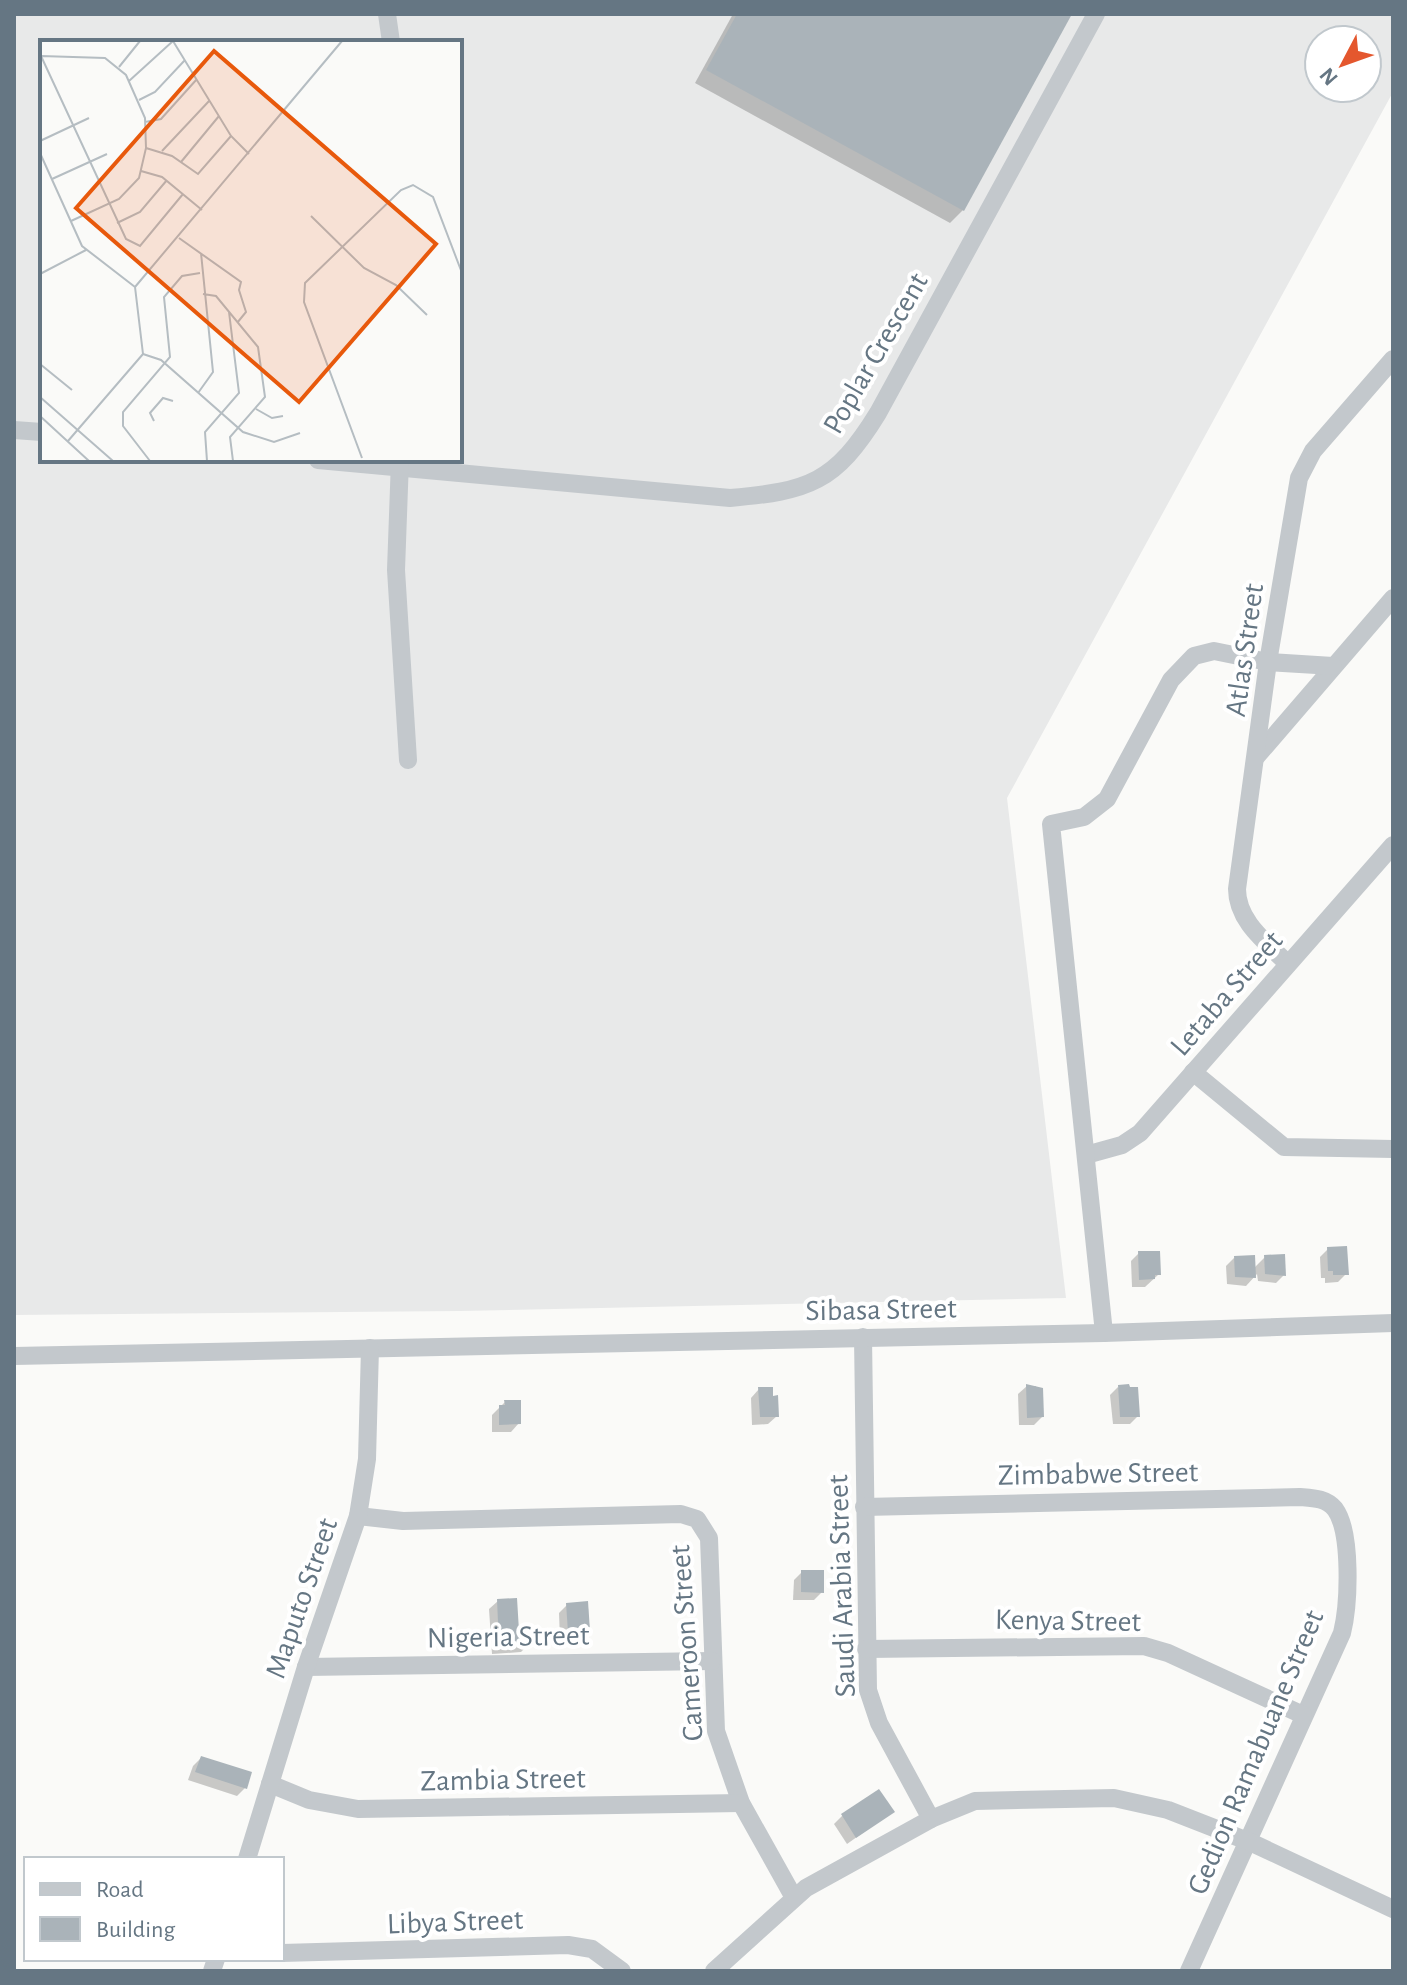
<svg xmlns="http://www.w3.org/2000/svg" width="1407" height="1985" viewBox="0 0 1407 1985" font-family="'Alegreya Sans',sans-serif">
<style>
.built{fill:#e8e9e9;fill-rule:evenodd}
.shadow{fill:#0003}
.building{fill:#aab3b9}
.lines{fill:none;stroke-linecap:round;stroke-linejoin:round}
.street{stroke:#c3c8cc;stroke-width:18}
.labels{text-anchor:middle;stroke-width:8;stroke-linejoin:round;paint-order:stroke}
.street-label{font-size:30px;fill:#657683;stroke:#fff}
.inset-road{fill:none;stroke:#b5bdc2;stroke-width:2}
.view{fill:#e8590c;fill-opacity:0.15;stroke:#e8590c;stroke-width:4}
.inset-edge{fill:none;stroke:#657683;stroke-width:4}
</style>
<rect width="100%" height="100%" fill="#fafaf8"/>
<path class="built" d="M14,14h1379v78l-386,706 59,500 -606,13 -446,4zM1319,40h48v48h-48zM42,42h418v418h-418z"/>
<g class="shadow">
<polygon points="733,14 1069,14 963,210 950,223 695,83"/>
<polygon points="1328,1249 1346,1274 1338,1282 1325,1283 1325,1278 1321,1278 1320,1257"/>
<polygon points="1139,1253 1159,1274 1145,1287 1132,1287 1131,1261"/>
<polygon points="1265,1257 1284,1275 1276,1283 1258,1281 1257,1274 1246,1286 1227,1284 1226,1266 1234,1258 1254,1268"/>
<polygon points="1027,1386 1036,1386 1042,1417 1034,1425 1019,1425 1018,1394"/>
<polygon points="1118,1387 1138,1416 1130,1424 1113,1424 1110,1395"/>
<polygon points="759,1389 777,1416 768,1424 752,1425 751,1398"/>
<polygon points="505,1402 519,1423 511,1432 492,1432 492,1415"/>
<polygon points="802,1572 822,1592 814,1600 793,1600 794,1580"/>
<polygon points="498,1601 517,1633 529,1644 521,1652 492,1654 489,1609"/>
<polygon points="567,1605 588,1630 579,1638 560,1639 559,1613"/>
<polygon points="201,1758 245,1788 237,1796 188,1780 193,1766"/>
<polygon points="892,1812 847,1844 834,1824 842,1816"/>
</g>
<g class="building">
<polygon points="737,14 1072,14 964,211 706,70"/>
<polygon points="1347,1246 1349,1275 1333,1275 1333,1271 1328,1271 1327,1247"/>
<polygon points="1138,1251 1160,1251 1161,1275 1155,1275 1155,1279 1139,1280"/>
<polygon points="1285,1254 1286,1276 1265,1274 1264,1255"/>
<polygon points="1255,1255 1256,1278 1235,1277 1234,1256"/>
<polygon points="1026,1384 1043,1388 1044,1417 1027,1418"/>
<polygon points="1129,1384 1130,1387 1138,1387 1140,1417 1120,1417 1118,1385"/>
<polygon points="758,1387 773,1387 773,1396 778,1395 779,1417 760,1417"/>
<polygon points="504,1400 521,1400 521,1424 499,1425 499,1405 505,1405"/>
<polygon points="801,1570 824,1570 824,1593 801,1592"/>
<polygon points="517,1598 519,1631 530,1630 531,1645 499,1646 497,1599"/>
<polygon points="588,1601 590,1631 568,1632 566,1603"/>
<polygon points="201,1756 252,1772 247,1789 195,1772"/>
<polygon points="879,1789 895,1812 856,1838 841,1814"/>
</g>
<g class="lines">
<g class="street">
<polyline points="387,14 391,42"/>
<polyline points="14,430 42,432"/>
<path d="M318,460l412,38c79,-7 105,-15 148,-85l218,-399"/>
<polyline points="400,460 396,570 408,760"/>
<polyline points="1257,756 1393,598"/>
<path d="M1288,964c-22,-22 -51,-43 -51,-75l31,-227 31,-184 14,-27 80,-92"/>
<polyline points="1193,1072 1284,1147 1393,1149"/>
<polyline points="1086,1155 1122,1145 1140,1133 1393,845"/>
<polyline points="1104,1333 1051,824 1084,817 1107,799 1171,680 1194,656 1214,651 1268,662 1333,666"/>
<polyline points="863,1337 868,1690 879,1723 931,1819"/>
<polyline points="14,1356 1104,1333 1393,1323"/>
<path d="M864,1507l436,-10c13,1 26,1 35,12 17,23 14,96 7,124l-153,338"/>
<polyline points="358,1516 403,1521 681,1514 697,1519 709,1538 716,1731 741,1803 793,1896"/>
<polyline points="866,1649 1144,1646 1168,1653 1303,1715"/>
<polyline points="306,1667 712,1661"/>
<polyline points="270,1784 309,1800 358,1809 741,1803"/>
<polyline points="247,1859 306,1667 358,1516 367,1459 370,1348"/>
<polyline points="282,1953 568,1945 592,1949 622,1971"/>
<polyline points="212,1971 216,1959"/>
<polyline points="714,1971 806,1888 931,1819 975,1801 1114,1798 1168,1810 1250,1842 1393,1909"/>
</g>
</g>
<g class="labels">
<g class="street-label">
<text transform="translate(875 353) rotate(-60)" y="10">Poplar Crescent</text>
<text transform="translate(1244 650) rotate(-82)" y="10">Atlas Street</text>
<text transform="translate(1226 993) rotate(-49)" y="10">Letaba Street</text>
<text transform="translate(881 1309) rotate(-1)" y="10">Sibasa Street</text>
<text transform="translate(1098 1473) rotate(-1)" y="10">Zimbabwe Street</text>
<text transform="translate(841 1586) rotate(-92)" y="10">Saudi Arabia Street</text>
<text transform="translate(301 1598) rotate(-71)" y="10">Maputo Street</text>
<text transform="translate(1068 1620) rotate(1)" y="10">Kenya Street</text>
<text transform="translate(508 1636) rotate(-1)" y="10">Nigeria Street</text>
<text transform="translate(686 1643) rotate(-94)" y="10">Cameroon Street</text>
<text transform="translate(1255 1752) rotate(-67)" y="10">Gedion Ramabuane Street</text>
<text transform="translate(503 1779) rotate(-1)" y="10">Zambia Street</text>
<text transform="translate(455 1921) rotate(-2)" y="10">Libya Street</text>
</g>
</g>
<g transform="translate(40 40)">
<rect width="422" height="422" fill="#fafaf8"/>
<path class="inset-road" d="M133,1l58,95 18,18M1,16l85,183 14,7 43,-52M1,16l64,2 21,17 19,43 1,30 -7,30 -20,21 -48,22M79,27l21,-26M89,41l44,-40M99,60l16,-8 30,-32M105,82l16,-3 36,-40M0,101l49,-23M106,108l26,8 26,18 33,-38M122,111l48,-51M0,113l42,93 53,41 8,67M141,122l38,-46M101,131l21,6 40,33M12,139l55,-25M271,176l53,52 32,17 31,30M77,183l23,-11 27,-32M139,198l62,44 -2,8 7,22 -9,11M0,234l46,-24M95,247l207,-246M163,254l13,2 42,51 7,50 -35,40 3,24M103,314l18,6 82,72 31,10 26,-9M0,324l32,26M158,353l15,-21 -12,-119M0,357l73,64M216,369l16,9 11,-2M0,376l49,45M114,381l-4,-8 13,-15 10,3M28,401l75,-87M322,418l-58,-156 1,-19 96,-93 12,-5 20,12 29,76M110,421l-27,-35v-14l47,-55 -6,-60 18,-21 18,-3M167,421l-2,-29 34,-39 -10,-81"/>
<path class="view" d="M174,11l222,193 -137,158 -223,-194z"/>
<rect width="422" height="422" class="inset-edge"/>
</g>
<rect width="1407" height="1985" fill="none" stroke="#657683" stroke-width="32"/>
<rect x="24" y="1857" width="260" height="104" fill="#ffffff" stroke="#c1c8cd" stroke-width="2"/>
<rect x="40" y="1883" width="40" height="12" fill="#c3c8cc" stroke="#c1c8cd" stroke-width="2"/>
<text x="96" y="1897" font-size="24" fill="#657683">Road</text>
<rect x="40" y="1917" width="40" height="24" fill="#aab3b9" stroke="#c1c8cd" stroke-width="2"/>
<text x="96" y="1937" font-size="24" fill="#657683">Building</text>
<g transform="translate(1343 64) rotate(229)"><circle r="38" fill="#ffffff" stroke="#c1c8cd" stroke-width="2"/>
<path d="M0-6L14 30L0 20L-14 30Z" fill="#e4572e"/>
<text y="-12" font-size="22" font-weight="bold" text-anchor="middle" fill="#657683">N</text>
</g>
</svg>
